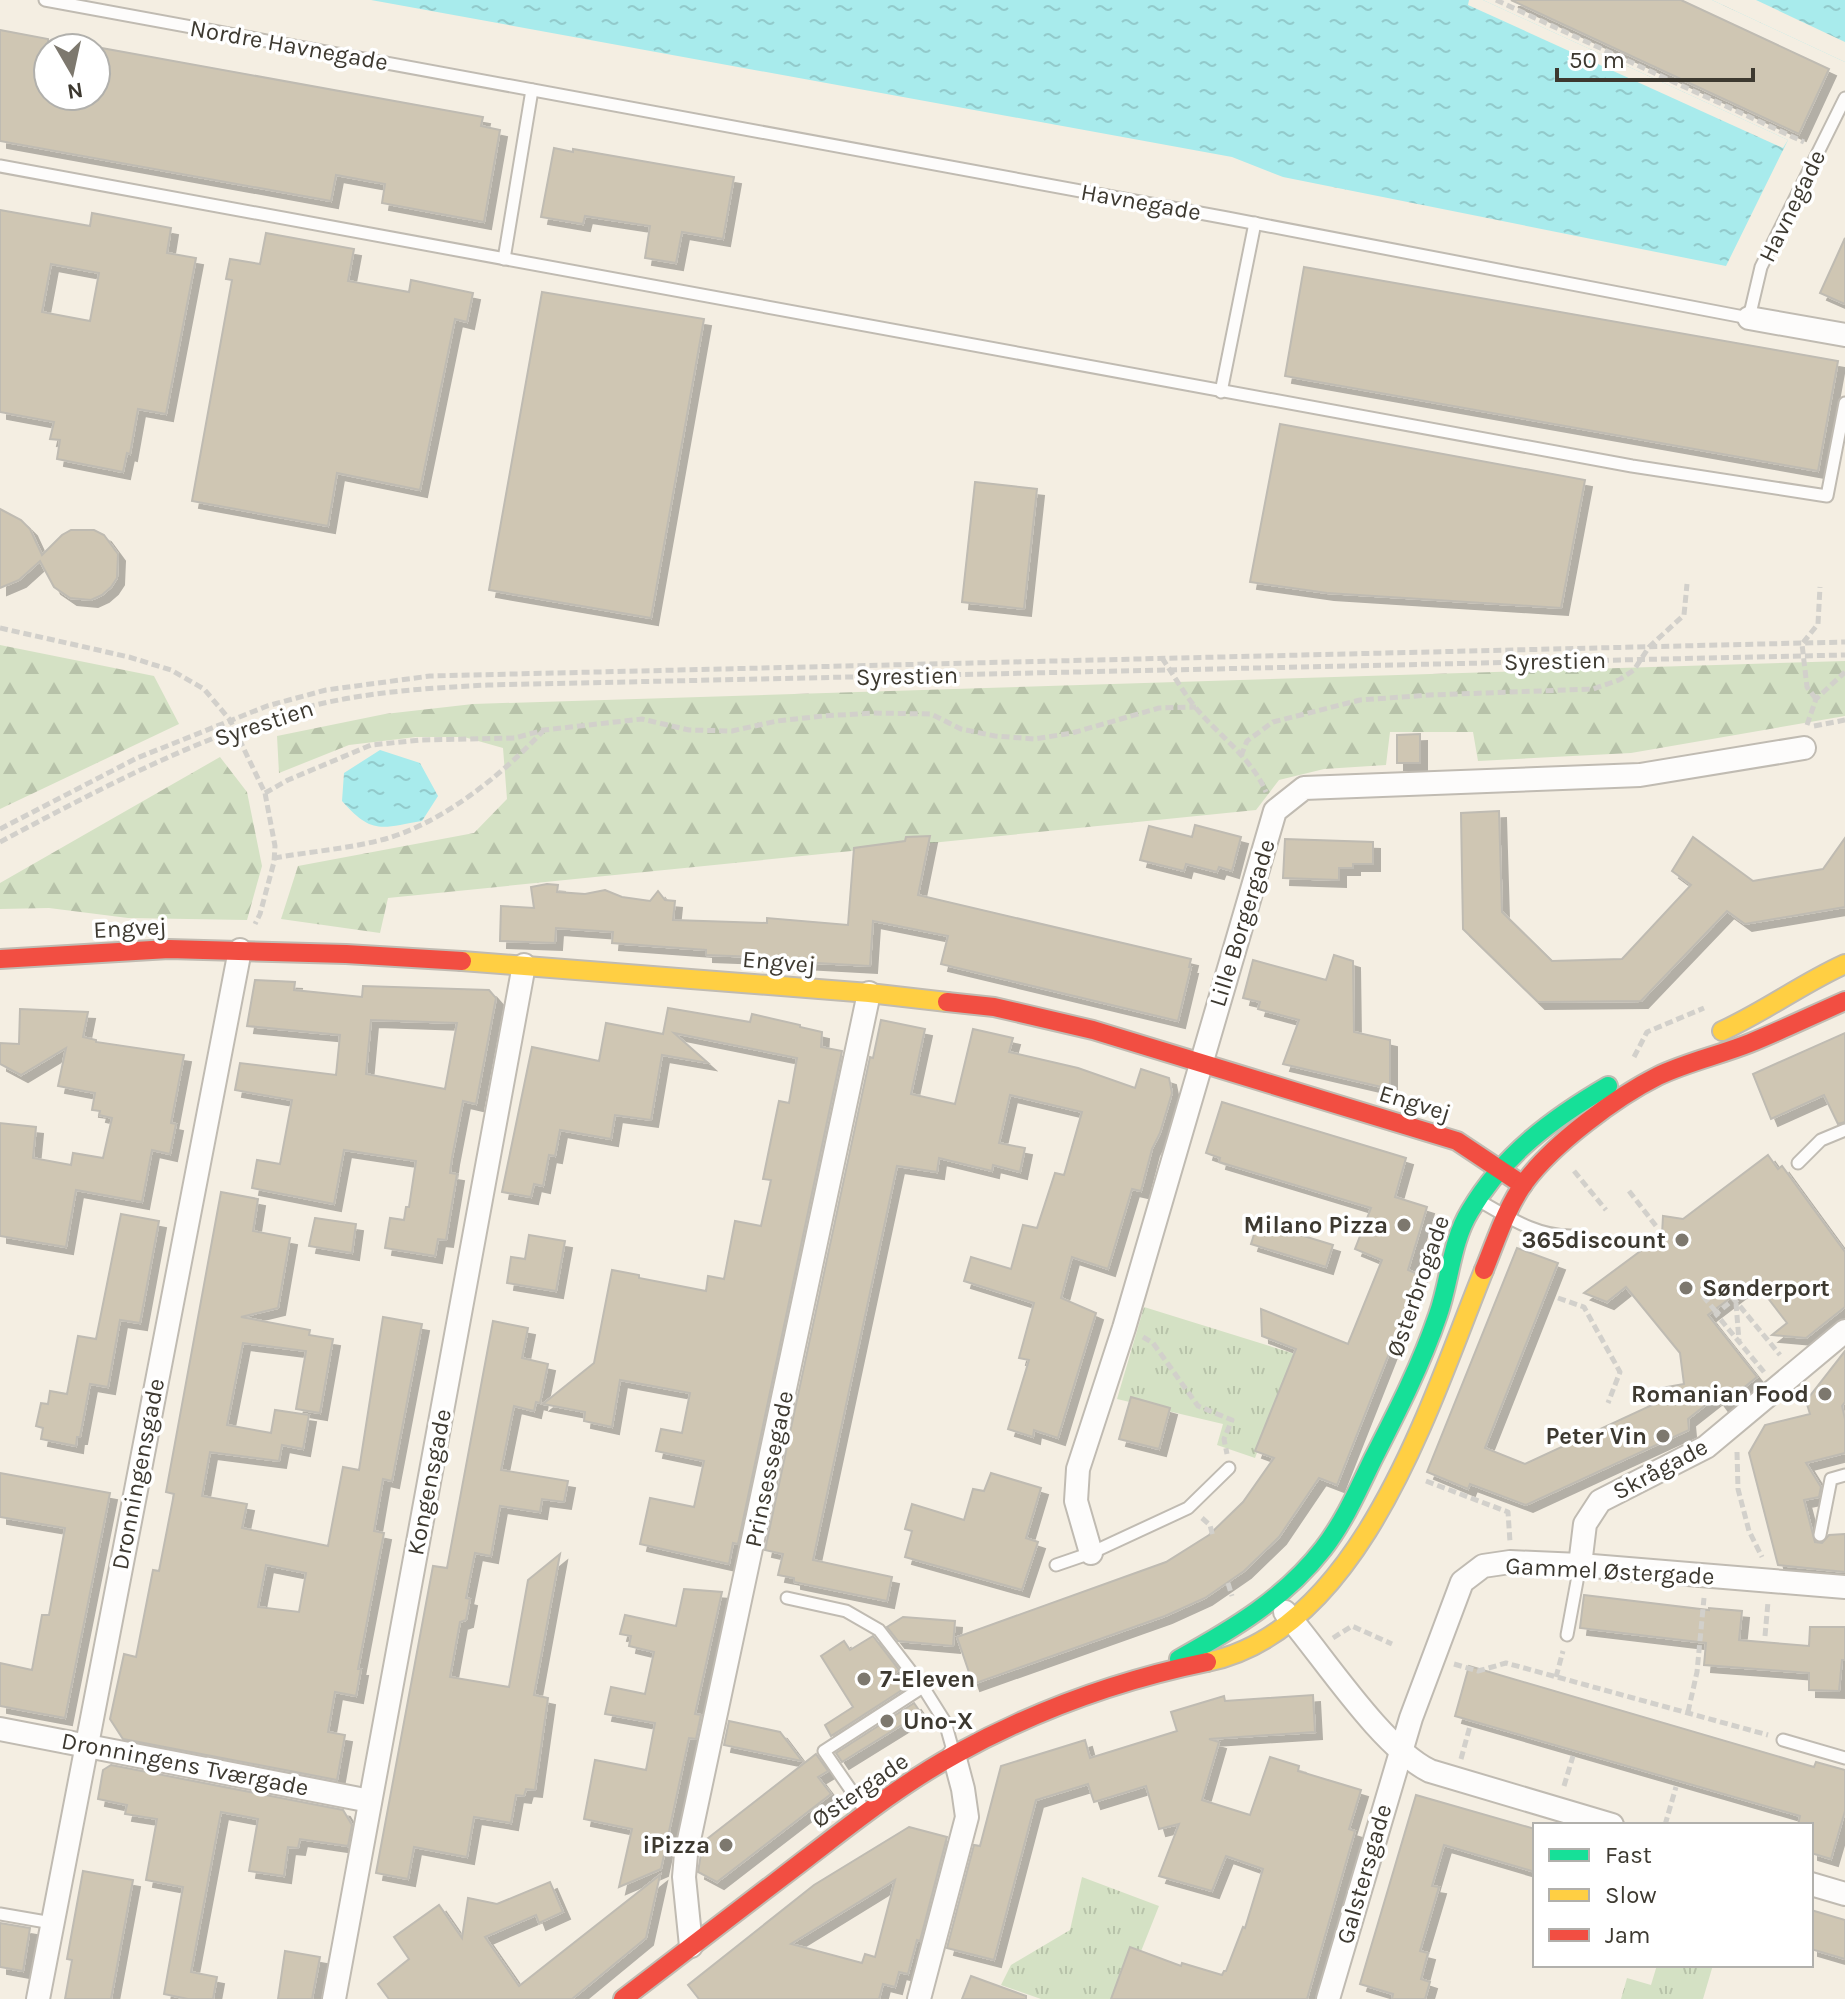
<svg xmlns="http://www.w3.org/2000/svg" width="1845" height="1999" viewBox="0 0 1845 1999" font-family="Karla,sans-serif">
<style>
.forest{fill:url(#forest-firs)}
.park{fill:url(#park-tufts)}
.water{fill:url(#water-ripples)}
.pier{fill:#f4eee2}
.building{fill:#cfc6b3;stroke:#bfbbb2;stroke-width:2;fill-rule:evenodd;filter:url(#shadow)}
.lines{fill:none;stroke-linecap:round;stroke-linejoin:round}
.lane-casing{stroke:#c0bbb2;stroke-width:15}
.street-casing{stroke:#c0bbb2;stroke-width:26}
.fast-casing{stroke:#c0bbb2;stroke-width:22}
.slow-casing{stroke:#c0bbb2;stroke-width:22}
.jam-casing{stroke:#c0bbb2;stroke-width:22}
.path{stroke:#d2d0cb;stroke-width:5;stroke-dasharray:8 4;stroke-linecap:butt}
.lane{stroke:#fdfcfb;stroke-width:11}
.street{stroke:#fdfcfb;stroke-width:22}
.fast{stroke:#16e098;stroke-width:18}
.slow{stroke:#ffcf43;stroke-width:18}
.jam{stroke:#f24e42;stroke-width:18}
.poi-dot{fill:#7d786e;stroke:#fff;stroke-width:3}
.labels{text-anchor:middle;stroke-width:7;stroke-linejoin:round;paint-order:stroke}
.street-label{font-size:24px;fill:#3d3930;stroke:#fff}
.poi-label{font-size:24px;font-weight:bold;fill:#3d3930;stroke:#fff;text-anchor:end}
</style>
<defs>
<pattern id="forest-firs" width="22" height="20" patternUnits="userSpaceOnUse" patternTransform="scale(2)"><rect width="22" height="20" fill="#d4e1c4"/><path d="M5 1l3.5 6h-7zM16 11l3.5 6h-7z" fill="#b7c2a9"/></pattern>
<pattern id="park-tufts" width="24" height="20" patternUnits="userSpaceOnUse" patternTransform="scale(2)"><rect width="24" height="20" fill="#d4e1c4"/><path d="M3 7l-1-3M5 7V3M7 7l1-3M15 17l-1-3M17 17v-4M19 17l1-3" fill="none" stroke="#b7c2a9"/></pattern>
<pattern id="water-ripples" width="26" height="14" patternUnits="userSpaceOnUse" patternTransform="scale(2)"><rect width="26" height="14" fill="#a8ebec"/><path d="M2 4q2-2 4 0t4 0M15 11q2-2 4 0t4 0" fill="none" stroke="#92cacb"/></pattern>
<filter id="shadow"><feDropShadow dx="7" dy="7" stdDeviation="0" flood-color="#0004"/></filter>
</defs>
<rect width="100%" height="100%" fill="#f4eee2"/>
<g class="forest">
<polygon points="0,645 154,676 179,724 0,809"/>
<polygon points="1845,661 1845,716 1631,753 1478,761 1473,732 1390,732 1386,765 1324,769 1279,780 1256,810 388,898 380,933 281,919 298,866 474,833 507,799 503,748 464,737 416,737 349,745 279,773 277,736 385,714 473,704"/>
<polygon points="220,757 247,792 262,866 247,920 128,918 49,908 0,909 0,883"/>
</g>
<g class="park">
<polygon points="1144,1307 1295,1354 1255,1458 1217,1445 1223,1424 1117,1399"/>
<polygon points="1082,1877 1159,1906 1122,1999 1041,1999 1001,1985 1011,1965 1070,1930"/>
<polygon points="1657,1965 1713,1965 1703,1999 1621,1999 1627,1978 1651,1985"/>
</g>
<g class="water">
<polygon points="371,0 1483,0 1788,140 1726,266 1283,177 1232,157"/>
<polygon points="1712,0 1845,0 1845,62"/>
<path d="M380,750l40,13 18,33 -16,25c-41,7 -50,14 -80,-20l2,-28z"/>
</g>
<g class="pier">
<polygon points="1469,0 1483,0 1788,140 1783,148 1468,5"/>
<polygon points="1712,0 1756,0 1845,42 1845,62"/>
</g>
<g class="building">
<polygon points="1511,0 1681,0 1829,69 1799,134"/>
<polygon points="0,30 48,39 48,96 96,96 96,47 483,117 481,126 500,130 484,222 382,203 385,184 336,175 331,201 0,141"/>
<polygon points="554,148 573,152 573,149 734,177 723,239 682,232 676,263 645,258 650,226 585,216 583,224 541,217"/>
<path d="M0,210l90,16 2,-13 79,15 -4,25 29,5 -30,156 -28,-5 -8,45 -3,-1 -4,19 -66,-13 3,-19 -10,-1 4,-17 -54,-10zM51,264l48,9 -9,48 -48,-9z"/>
<polygon points="266,233 354,249 348,281 409,292 411,280 473,293 467,322 455,319 420,490 337,473 328,526 192,501 232,280 226,279 230,259 260,264"/>
<polygon points="1845,238 1845,304 1820,293"/>
<polygon points="1304,267 1838,361 1818,471 1285,376"/>
<polygon points="542,292 704,319 651,618 489,590"/>
<polygon points="1280,424 1585,480 1561,608 1327,593 1250,582"/>
<polygon points="975,482 1037,489 1024,609 962,602"/>
<polygon points="0,509 21,520 30,529 42,555 62,535 71,530 94,530 104,535 118,554 117,578 111,587 102,595 91,600 70,598 54,587 40,561 19,580 0,588"/>
<polygon points="1420,734 1420,763 1397,763 1397,735"/>
<polygon points="1499,811 1502,912 1552,961 1622,959 1691,885 1672,871 1693,837 1753,881 1823,869 1845,838 1845,907 1745,924 1727,911 1641,1001 1538,1002 1463,929 1461,813"/>
<polygon points="1195,825 1241,837 1232,871 1219,867 1217,872 1186,864 1184,871 1140,860 1149,826 1192,837"/>
<polygon points="930,836 918,895 1191,959 1189,967 1191,967 1178,1021 941,964 948,936 873,921 870,966 781,961 781,958 706,955 706,950 612,943 613,932 556,928 555,943 500,941 501,906 534,908 531,887 547,884 558,885 557,892 585,894 605,890 622,897 650,901 658,891 665,900 675,901 673,920 767,923 767,918 848,925 854,848 905,841 906,837"/>
<polygon points="1285,839 1373,842 1373,864 1353,864 1353,868 1339,868 1339,880 1283,878"/>
<polygon points="1334,955 1353,961 1354,1032 1390,1040 1390,1089 1283,1064 1299,1020 1258,1009 1260,1002 1243,998 1253,960 1326,980"/>
<path d="M255,980l40,2 -1,8 68,7 1,-11 126,4 7,8 -20,106 -13,-3 -11,57 -2,15 7,1 -11,66 -8,-1 -3,17 -50,-8 5,-30 14,2 2,-13h3l7,-46 -72,-11 -10,54 -82,-16 5,-28 23,4 12,-64 -57,-10 5,-27 96,12 4,-40 -93,-9zM371,1020l86,3 -12,66 -79,-15z"/>
<polygon points="668,1008 750,1022 752,1014 800,1025 800,1027 822,1032 821,1047 842,1051 738,1544 733,1543 729,1564 640,1544 650,1498 694,1507 704,1461 656,1451 661,1429 682,1433 690,1393 620,1380 612,1427 584,1421 585,1412 543,1404 594,1363 612,1270 639,1275 639,1278 706,1291 708,1276 724,1279 735,1221 761,1226 771,1180 763,1179 779,1101 789,1103 797,1058 674,1033 708,1063 662,1055 651,1120 615,1115 611,1139 560,1130 555,1156 549,1155 543,1186 534,1184 531,1197 502,1192 532,1047 599,1061 606,1023 663,1034"/>
<polygon points="20,1009 88,1012 83,1037 96,1040 96,1042 184,1055 171,1123 176,1124 170,1154 152,1150 142,1202 76,1190 66,1247 0,1236 0,1123 36,1127 33,1158 71,1165 73,1153 103,1158 112,1118 99,1115 100,1111 92,1110 95,1093 58,1086 66,1048 21,1075 0,1064 0,1043 19,1044"/>
<polygon points="881,1020 925,1029 911,1094 955,1104 973,1029 1013,1038 1009,1052 1078,1068 1135,1088 1141,1069 1169,1078 1172,1093 1160,1133 1152,1149 1141,1191 1132,1189 1108,1269 1072,1257 1061,1298 1096,1313 1058,1438 1034,1430 1033,1437 1008,1429 1029,1360 1019,1358 1034,1303 964,1281 971,1257 1011,1269 1023,1225 1037,1228 1055,1173 1064,1175 1082,1112 1010,1095 999,1143 1025,1148 1020,1172 993,1165 992,1171 939,1158 937,1172 897,1166 813,1560 892,1577 887,1601 794,1582 794,1578 778,1575 783,1554 765,1550 870,1057 873,1058"/>
<polygon points="1845,1033 1845,1122 1838,1124 1824,1095 1771,1119 1753,1074"/>
<polygon points="1222,1102 1406,1158 1395,1197 1427,1207 1408,1270 1420,1275 1337,1485 1319,1478 1279,1537 1244,1571 1205,1598 1165,1616 973,1684 957,1637 1166,1562 1209,1535 1243,1502 1274,1458 1255,1451 1296,1349 1262,1336 1261,1309 1348,1344 1382,1260 1355,1249 1371,1208 1219,1162 1220,1158 1206,1153"/>
<polygon points="1768,1155 1778,1169 1782,1166 1845,1252 1845,1307 1806,1338 1772,1335 1787,1323 1754,1280 1708,1315 1757,1377 1722,1405 1716,1397 1688,1419 1689,1430 1526,1505 1470,1484 1468,1489 1427,1472 1517,1248 1558,1263 1485,1448 1525,1464 1663,1400 1661,1388 1684,1384 1680,1353 1626,1287 1607,1302 1584,1293 1662,1235 1663,1216 1683,1219"/>
<path d="M221,1192l37,7 -5,32 37,7 -12,70 -37,9 69,13 -1,5 24,4 -13,74 -24,-4 10,-58 -63,-8 -16,82 44,8 4,-23 34,5 -6,34 -21,-4 -3,16 -69,-9 -8,44 45,8 -5,24 86,18 15,-79 16,3 24,-153 39,7 -30,157 -9,-2 -9,52 10,2 -26,136h3l-5,27 -21,-4 -7,40 17,3 -8,45 -214,-41 -13,-20 14,-65 12,3 17,-87 6,1 15,-77 -8,-2zM266,1565l40,8 -7,39 -41,-5z"/>
<polygon points="121,1214 159,1221 140,1323 120,1320 108,1387 90,1384 80,1437 77,1437 76,1446 41,1439 43,1428 36,1426 41,1403 48,1404 50,1391 67,1394 78,1336 96,1339"/>
<polygon points="315,1218 356,1224 352,1253 309,1246"/>
<polygon points="1258,1222 1333,1245 1326,1267 1251,1244"/>
<polygon points="529,1235 565,1241 556,1291 507,1283 511,1257 525,1259"/>
<polygon points="493,1321 528,1328 522,1358 548,1364 540,1403 536,1402 534,1411 514,1406 501,1470 568,1481 564,1502 542,1499 540,1512 500,1506 491,1556 475,1553 466,1598 470,1599 466,1620 460,1622 450,1677 509,1687 528,1580 560,1554 534,1695 548,1698 535,1790 526,1789 524,1796 516,1795 511,1823 474,1817 467,1857 414,1847 408,1879 376,1873 433,1566 447,1568"/>
<polygon points="1845,1351 1845,1402 1842,1406 1845,1419 1845,1453 1806,1463 1821,1487 1819,1497 1804,1500 1815,1542 1822,1543 1829,1535 1845,1534 1845,1572 1778,1565 1749,1453 1765,1425 1810,1414 1806,1401"/>
<polygon points="1131,1397 1170,1408 1159,1449 1119,1439"/>
<polygon points="0,1473 110,1493 65,1718 0,1706 0,1663 32,1670 42,1615 49,1615 65,1528 0,1517"/>
<polygon points="991,1473 1041,1488 1026,1538 1038,1542 1022,1590 905,1557 912,1531 905,1529 912,1504 964,1520 973,1489 984,1491"/>
<polygon points="684,1589 722,1592 695,1714 701,1715 696,1739 689,1738 661,1869 619,1887 632,1829 584,1819 595,1760 646,1770 655,1723 605,1714 611,1687 645,1694 654,1652 629,1646 631,1636 620,1634 625,1615 676,1626"/>
<polygon points="1584,1595 1709,1610 1709,1608 1742,1611 1739,1640 1809,1646 1810,1627 1845,1627 1845,1660 1842,1660 1839,1691 1809,1690 1809,1673 1704,1665 1706,1643 1580,1628"/>
<polygon points="903,1617 955,1621 953,1646 898,1641 887,1627"/>
<polygon points="873,1636 899,1670 895,1673 905,1688 831,1736 825,1725 853,1707 821,1656 844,1641 850,1650"/>
<polygon points="1469,1666 1814,1767 1816,1762 1845,1770 1845,1811 1831,1859 1811,1853 1811,1825 1798,1825 1800,1816 1455,1716"/>
<polygon points="1313,1695 1315,1732 1209,1739 1219,1742 1202,1800 1250,1815 1270,1757 1299,1766 1298,1771 1361,1790 1349,1829 1355,1831 1307,1999 1111,1999 1130,1947 1181,1966 1182,1963 1222,1975 1224,1971 1226,1971 1243,1927 1245,1928 1263,1869 1226,1856 1212,1891 1159,1876 1179,1824 1159,1829 1146,1786 1094,1802 1088,1784 1036,1800 994,1960 947,1948 974,1845 980,1846 1001,1766 1085,1740 1090,1758 1177,1731 1171,1712 1224,1696 1225,1701"/>
<polygon points="914,1703 921,1713 842,1762 836,1753"/>
<polygon points="729,1721 780,1732 802,1761 724,1745"/>
<polygon points="816,1754 828,1771 818,1777 831,1794 717,1882 698,1872 703,1842"/>
<polygon points="111,1765 343,1810 352,1825 348,1846 300,1839 298,1848 288,1847 284,1876 249,1871 258,1819 221,1812 191,1972 217,1977 213,1999 188,1999 164,1994 183,1887 146,1880 157,1819 125,1814 127,1805 98,1799 103,1770"/>
<polygon points="1416,1795 1535,1829 1535,1872 1444,1845 1432,1886 1439,1887 1420,1951 1428,1953 1421,1979 1430,1982 1425,1999 1392,1999 1393,1994 1360,1984"/>
<path d="M909,1827l38,10 -27,104 -3,-1 -9,34 -9,-2 -4,15 -12,-3 -4,15h-180l-11,-14 126,-100zM895,1880l-20,77 -10,-3 -3,9 -71,-19z"/>
<polygon points="83,1871 133,1880 111,1999 65,1999 72,1960 67,1959"/>
<polygon points="660,1875 646,1938 572,1999 389,1999 378,1984 409,1959 394,1937 439,1905 462,1938 468,1898 497,1904 550,1882 563,1912 539,1923 536,1915 485,1937 519,1986"/>
<polygon points="1811,1910 1845,1920 1845,1959 1811,1949"/>
<polygon points="0,1923 30,1928 23,1971 0,1967"/>
<polygon points="285,1951 320,1957 312,1999 278,1999"/>
<polygon points="971,1976 1026,1996 1026,1999 962,1999"/>
</g>
<g class="lines">
<g class="lane-casing">
<g id="lane">
<polyline points="45,0 1227,218 1749,318 1761,267 1845,98"/>
<polyline points="0,166 1632,466 1827,496 1845,403"/>
<polyline points="504,259 532,90"/>
<polyline points="1221,392 1255,223"/>
<polyline points="1798,1163 1821,1140 1845,1130"/>
<path d="M1478,1200c30,17 59,37 95,36"/>
<polyline points="1820,1535 1831,1479 1845,1475"/>
<polyline points="1056,1565 1091,1553 1188,1508 1229,1468"/>
<polyline points="787,1598 846,1611 879,1630 923,1687"/>
<polyline points="1567,1635 1580,1565"/>
<polyline points="1783,1740 1845,1758"/>
<polyline points="866,1812 824,1751 923,1687 945,1722 954,1754"/>
<polyline points="0,1914 52,1923"/>
</g>
</g>
<g class="street-casing">
<g id="street">
<polyline points="1749,318 1845,335"/>
<polyline points="1091,1553 1076,1501 1078,1469 1124,1328 1275,811 1304,788 1640,775 1804,748"/>
<polyline points="1580,1565 1585,1524 1600,1501 1706,1447 1845,1331"/>
<path d="M1285,1612c38,44 96,135 145,159l182,54"/>
<polyline points="0,1729 370,1801"/>
<polyline points="1811,1884 1845,1894"/>
<polyline points="691,1946 684,1877 686,1854 869,993"/>
<polyline points="38,1999 240,950"/>
<polyline points="334,1999 524,965"/>
<polyline points="919,1999 967,1817 963,1789 954,1755"/>
<polyline points="1328,1999 1411,1718 1462,1582 1483,1566 1510,1562 1580,1565 1845,1587"/>
</g>
</g>
<g class="fast-casing">
<path id="fast" d="M1179,1659c54,-30 105,-60 144,-110 21,-27 35,-59 50,-90 24,-47 48,-94 65,-144 12,-34 13,-73 32,-104 33,-56 83,-93 138,-125"/>
</g>
<g class="slow-casing">
<g id="slow">
<polyline points="462,961 869,993 947,1002"/>
<path d="M1722,1031c44,-20 79,-47 123,-67"/>
<path d="M1207,1662c155,-31 224,-262 277,-392"/>
</g>
</g>
<g class="jam-casing">
<g id="jam">
<polyline points="0,959 169,949 346,954 462,961"/>
<polyline points="947,1002 994,1007 1093,1030 1457,1141 1523,1185"/>
<path d="M1484,1270c12,-29 22,-62 41,-88 28,-38 91,-85 133,-106 29,-14 62,-21 92,-33 32,-13 63,-28 95,-42"/>
<path d="M623,1999c61,-47 122,-94 184,-141 47,-36 96,-75 149,-104 78,-43 163,-74 251,-92"/>
</g>
</g>
<g class="path">
<polyline points="1496,0 1804,142"/>
<polyline points="0,628 129,657 171,670 204,689 230,720 265,793 275,846 274,862 260,914 255,924"/>
<path d="M1162,658c13,19 25,41 40,57 22,24 51,46 64,77"/>
<polyline points="1816,699 1807,687 1802,644 1818,624 1820,587"/>
<polyline points="1807,725 1816,699 1845,672"/>
<polyline points="1814,726 1845,720"/>
<polyline points="1241,756 1247,741 1273,722 1360,700 1430,695 1593,689 1619,680 1634,670 1649,647 1684,615 1687,584"/>
<polyline points="265,793 288,780 371,745 420,740 515,738 544,730 642,719 689,730 732,731 777,721 823,716 873,713 931,714 961,729 995,736 1034,739 1072,733 1159,708 1196,707"/>
<polyline points="0,829 137,758 267,706 326,690 430,676 1845,642"/>
<path d="M0,842c98,-52 198,-106 307,-135 59,-15 120,-19 181,-22l1357,-30"/>
<path d="M274,858c34,-6 70,-9 103,-17 61,-14 124,-65 166,-110"/>
<polyline points="1634,1057 1647,1032 1704,1008"/>
<polyline points="1574,1171 1606,1210"/>
<polyline points="1629,1191 1656,1226"/>
<polyline points="1703,1296 1717,1313"/>
<polyline points="1558,1298 1584,1307 1620,1372 1608,1403"/>
<polyline points="1736,1303 1739,1341"/>
<polyline points="1143,1337 1153,1343 1198,1406 1232,1420 1224,1439 1227,1454"/>
<polyline points="1764,1372 1716,1314 1734,1299 1780,1355"/>
<polyline points="1737,1452 1738,1489 1749,1531 1762,1557"/>
<polyline points="1426,1481 1508,1512 1510,1542"/>
<polyline points="1202,1518 1210,1525 1213,1537"/>
<polyline points="1228,1583 1232,1596"/>
<polyline points="1765,1636 1768,1602"/>
<polyline points="1333,1638 1352,1626 1392,1644"/>
<polyline points="1454,1664 1478,1671 1506,1663 1768,1735"/>
<polyline points="1556,1677 1563,1651"/>
<polyline points="1688,1712 1697,1672 1704,1598"/>
<polyline points="1461,1759 1470,1726"/>
<polyline points="1564,1786 1573,1756"/>
<polyline points="1665,1825 1676,1787"/>
</g>
<use href="#lane" class="lane"/>
<use href="#street" class="street"/>
<use href="#fast" class="fast"/>
<use href="#slow" class="slow"/>
<use href="#jam" class="jam"/>
</g>
<g class="poi-dot">
<circle cx="1404" cy="1225" r="8"/>
<circle cx="1682" cy="1240" r="8"/>
<circle cx="1686" cy="1288" r="8"/>
<circle cx="1825" cy="1394" r="8"/>
<circle cx="1663" cy="1436" r="8"/>
<circle cx="864" cy="1679" r="8"/>
<circle cx="887" cy="1721" r="8"/>
<circle cx="726" cy="1845" r="8"/>
</g>
<g class="labels">
<g class="street-label">
<text transform="translate(289 45) rotate(10)" y="8">Nordre Havnegade</text>
<text transform="translate(1141 202) rotate(10)" y="8">Havnegade</text>
<text transform="translate(1792 206) rotate(-64)" y="8">Havnegade</text>
<text transform="translate(1555 661) rotate(-1)" y="8">Syrestien</text>
<text transform="translate(907 676) rotate(-1)" y="8">Syrestien</text>
<text transform="translate(264 723) rotate(-18)" y="8">Syrestien</text>
<text transform="translate(1242 923) rotate(-73)" y="8">Lille Borgergade</text>
<text transform="translate(130 928) rotate(-3)" y="8">Engvej</text>
<text transform="translate(779 962) rotate(5)" y="8">Engvej</text>
<text transform="translate(1415 1103) rotate(17)" y="8">Engvej</text>
<text transform="translate(1418 1286) rotate(-71)" y="8">Østerbrogade</text>
<text transform="translate(769 1469) rotate(-78)" y="8">Prinsessegade</text>
<text transform="translate(1660 1469) rotate(-28)" y="8">Skrågade</text>
<text transform="translate(138 1474) rotate(-79)" y="8">Dronningensgade</text>
<text transform="translate(429 1482) rotate(-79)" y="8">Kongensgade</text>
<text transform="translate(1610 1571) rotate(3)" y="8">Gammel Østergade</text>
<text transform="translate(185 1764) rotate(11)" y="8">Dronningens Tværgade</text>
<text transform="translate(860 1790) rotate(-35)" y="8">Østergade</text>
<text transform="translate(1364 1874) rotate(-74)" y="8">Galstersgade</text>
</g>
<g class="poi-label">
<text x="1388" y="1233">Milano Pizza</text>
<text x="1666" y="1248">365discount</text>
<text x="1702" y="1296" text-anchor="start">Sønderport</text>
<text x="1809" y="1402">Romanian Food</text>
<text x="1647" y="1444">Peter Vin</text>
<text x="880" y="1687" text-anchor="start">7-Eleven</text>
<text x="903" y="1729" text-anchor="start">Uno-X</text>
<text x="710" y="1853">iPizza</text>
</g>
</g>
<rect x="1533" y="1823" width="280" height="144" fill="#ffffff" stroke="#b1b0ac" stroke-width="2"/>
<rect x="1549" y="1849" width="40" height="12" fill="#16e098" stroke="#b1b0ac" stroke-width="2"/>
<text x="1605" y="1863" font-size="24" fill="#3d3930">Fast</text>
<rect x="1549" y="1889" width="40" height="12" fill="#ffcf43" stroke="#b1b0ac" stroke-width="2"/>
<text x="1605" y="1903" font-size="24" fill="#3d3930">Slow</text>
<rect x="1549" y="1929" width="40" height="12" fill="#f24e42" stroke="#b1b0ac" stroke-width="2"/>
<text x="1605" y="1943" font-size="24" fill="#3d3930">Jam</text>
<g transform="translate(72 72) rotate(171)"><circle r="38" fill="#ffffff" stroke="#b1b0ac" stroke-width="2"/>
<path d="M0-6L14 30L0 20L-14 30Z" fill="#7d786e"/>
<text y="-12" font-size="22" font-weight="bold" text-anchor="middle" fill="#3d3930">N</text>
</g>
<path d="M1557 68v12h196v-12" fill="none" stroke="#3d3930" stroke-width="4"/>
<text x="1569" y="68" font-size="24" fill="#3d3930" stroke="#ffffff" stroke-width="6" paint-order="stroke">50 m</text>
</svg>
